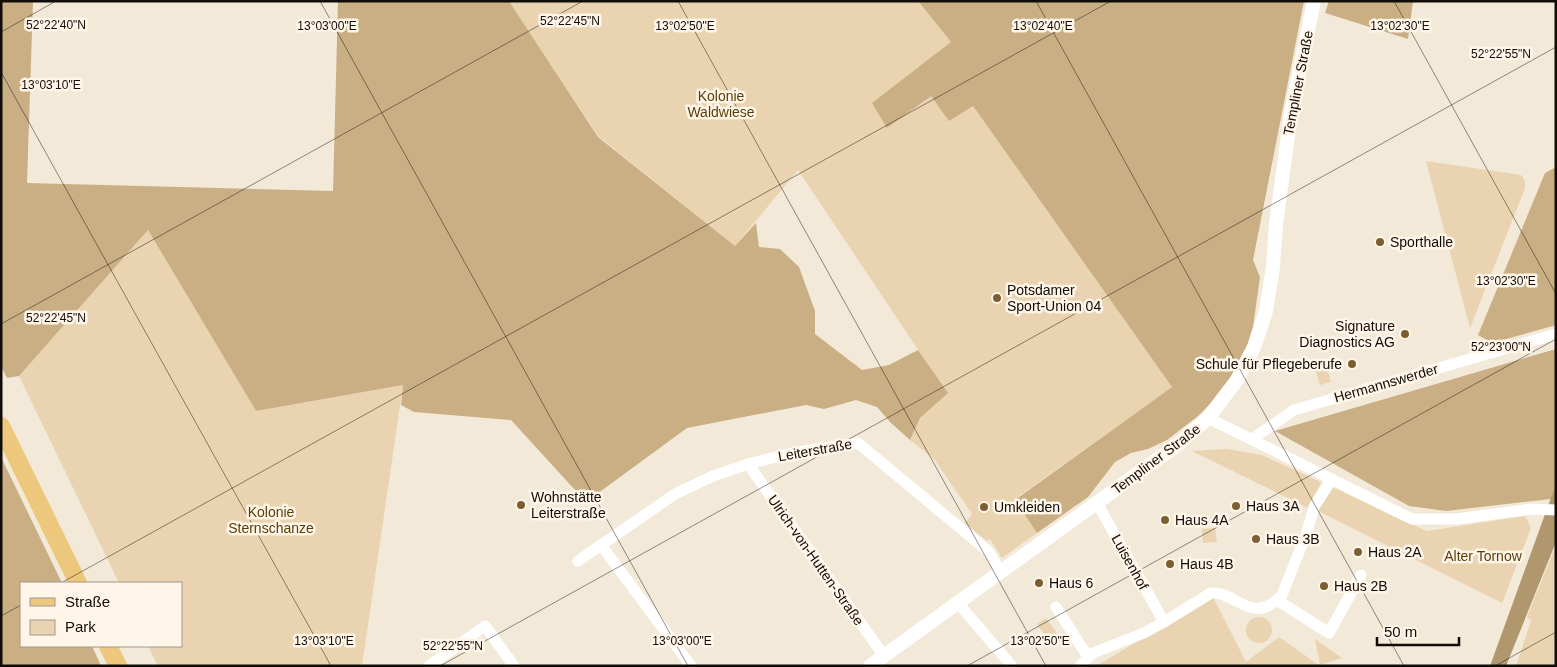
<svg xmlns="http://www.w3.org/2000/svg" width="1557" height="667" viewBox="0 0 1557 667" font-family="Helvetica,sans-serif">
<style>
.green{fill:#e9d3b0}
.forest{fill:#caaf85}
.water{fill:#b1976e}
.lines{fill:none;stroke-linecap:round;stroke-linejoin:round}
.minor{stroke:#fff;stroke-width:11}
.tertiary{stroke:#fff;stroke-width:14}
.primary{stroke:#edc77c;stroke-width:18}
.ticks{fill:none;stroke:#100c07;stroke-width:1;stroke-opacity:0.45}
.poi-dot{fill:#7b5f32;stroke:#fff6e9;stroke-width:2}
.labels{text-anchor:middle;stroke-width:5;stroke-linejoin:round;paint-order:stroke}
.street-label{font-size:14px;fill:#100c07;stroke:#fff6e9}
.park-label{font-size:14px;fill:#593e07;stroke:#fff6e9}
.poi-label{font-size:14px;fill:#100c07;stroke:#fff6e9;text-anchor:start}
.ticks-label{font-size:12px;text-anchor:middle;fill:#100c07;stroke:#fff6e9;stroke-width:5;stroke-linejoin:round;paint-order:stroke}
</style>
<rect width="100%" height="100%" fill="#f3e9d8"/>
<g class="green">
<polygon points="509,1 918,1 951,42 936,54 1172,387 1015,499 1037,533 1002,558 990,539 987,541 965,523 972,514 934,459 910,440 920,418 947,393 798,170 735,246 598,136"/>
<polygon points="1426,161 1521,175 1525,181 1525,188 1470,328"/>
<polygon points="148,230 256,411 403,385 362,666 158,666 148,646 181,646 181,583 119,583 19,376"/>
<polygon points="1324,358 1331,382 1320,385 1314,365"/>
<polygon points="1227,449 1262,455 1321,482 1308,508 1192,451"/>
<polygon points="1330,486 1395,517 1427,531 1525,516 1531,528 1502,603 1318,511"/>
<polygon points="1215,528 1217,542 1203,543 1202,529"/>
<polygon points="1556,545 1556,666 1516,666 1531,621 1527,617"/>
<polygon points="1213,597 1246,662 1279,637 1320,666 1096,666"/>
<circle cx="1259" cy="630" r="13"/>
<polygon points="1046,618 1058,635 1049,642 1037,624"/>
<polygon points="1315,639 1342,658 1320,665"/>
</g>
<g class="forest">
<polygon points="1,1 33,1 27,183 333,191 338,1 509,1 598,137 735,246 756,223 759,247 780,249 799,267 815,311 815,334 862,370 889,365 918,350 948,393 920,418 910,440 891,423 877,407 856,400 824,409 806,405 687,428 586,502 511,420 414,412 401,405 403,385 256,411 148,230 19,376 7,378 1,366"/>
<polygon points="918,1 1304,1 1253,260 1260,277 1253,327 1244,356 1219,395 1198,416 1167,440 1148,449 1131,453 1115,462 1088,497 1037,533 1015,500 1172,387 973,106 949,121 931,96 887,128 872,103 951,42"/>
<polygon points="1329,1 1413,1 1408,39 1325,13"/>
<polygon points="1556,167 1556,325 1492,343 1478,335 1545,173"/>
<polygon points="1556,349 1556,484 1551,499 1446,511 1409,506 1275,431"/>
<polygon points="1,457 62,583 21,583 21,646 92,646 101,666 1,666"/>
</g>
<polygon class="water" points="1556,484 1556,542 1506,666 1490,666"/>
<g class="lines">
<g class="minor">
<polyline points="1208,418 1412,519 1457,519 1531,509 1556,510"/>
<polyline points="1252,439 1294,410 1556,334"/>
<polyline points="748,464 884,656"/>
<path d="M1097,503l67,119 47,-29c25,-2 41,34 71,2l25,-63 7,-25 18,-28"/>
<polyline points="601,545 691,666"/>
<polyline points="578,561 675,494 713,476 748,464 792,453 858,443 988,551 1001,572"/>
<polyline points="1277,600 1329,633 1361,575"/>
<polyline points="958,603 1012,666"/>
<polyline points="1056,607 1088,657"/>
<polyline points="429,666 485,626 514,666"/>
<polyline points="1080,666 1093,653 1144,633 1164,622"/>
</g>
<polyline class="tertiary" points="870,666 1177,445 1208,418 1237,380 1254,347 1266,311 1273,267 1276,224 1291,113 1314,1"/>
<g class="primary">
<polyline points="1,426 78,583"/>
<polyline points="108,646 118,666"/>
</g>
</g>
<path class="ticks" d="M320,1l368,665M678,1l368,665M1036,1l368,665M1394,1l162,293M1,32l55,-31M1,72l330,594M1,324l582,-323M61,583l1050,-582M1,616l20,-11M440,666l1116,-619M967,666l589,-327M1495,666l61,-34"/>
<g class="poi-dot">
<circle cx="1380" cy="242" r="5"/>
<circle cx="997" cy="298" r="5"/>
<circle cx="1405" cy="334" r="5"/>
<circle cx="1352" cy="364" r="5"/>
<circle cx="521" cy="505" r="5"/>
<circle cx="1236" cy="506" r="5"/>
<circle cx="984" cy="507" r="5"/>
<circle cx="1165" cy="520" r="5"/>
<circle cx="1256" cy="539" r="5"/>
<circle cx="1358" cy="552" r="5"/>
<circle cx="1170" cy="564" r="5"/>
<circle cx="1039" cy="583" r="5"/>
<circle cx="1324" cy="586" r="5"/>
</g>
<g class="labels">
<g class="street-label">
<text transform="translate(1298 83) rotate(-79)" y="5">Templiner Straße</text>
<text transform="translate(1386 383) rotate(-16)" y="5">Hermannswerder</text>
<text transform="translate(815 450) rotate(-10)" y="5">Leiterstraße</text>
<text transform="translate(1156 459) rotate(-37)" y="5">Templiner Straße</text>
<text transform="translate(816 560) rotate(55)" y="5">Ulrich-von-Hutten-Straße</text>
<text transform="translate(1130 562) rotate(61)" y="5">Luisenhof</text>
</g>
<g class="park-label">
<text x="721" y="101">Kolonie<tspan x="721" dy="16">Waldwiese</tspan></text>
<text x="271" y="517">Kolonie<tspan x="271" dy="16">Sternschanze</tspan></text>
<text x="1483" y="561">Alter Tornow</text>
</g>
<g class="poi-label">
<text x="1390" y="247">Sporthalle</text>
<text x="1007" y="295">Potsdamer<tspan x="1007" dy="16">Sport-Union 04</tspan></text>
<text x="1395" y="331" text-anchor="end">Signature<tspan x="1395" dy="16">Diagnostics AG</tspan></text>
<text x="1342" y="369" text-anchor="end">Schule für Pflegeberufe</text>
<text x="531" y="502">Wohnstätte<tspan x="531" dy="16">Leiterstraße</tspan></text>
<text x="1246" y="511">Haus 3A</text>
<text x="994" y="512">Umkleiden</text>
<text x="1175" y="525">Haus 4A</text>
<text x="1266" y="544">Haus 3B</text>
<text x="1368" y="557">Haus 2A</text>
<text x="1180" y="569">Haus 4B</text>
<text x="1049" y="588">Haus 6</text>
<text x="1334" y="591">Haus 2B</text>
</g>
</g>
<g class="ticks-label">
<text x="570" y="25">52°22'45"N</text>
<text x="56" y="29">52°22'40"N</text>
<text x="327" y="30">13°03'00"E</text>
<text x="685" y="30">13°02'50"E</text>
<text x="1043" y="30">13°02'40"E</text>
<text x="1400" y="30">13°02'30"E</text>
<text x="1501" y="58">52°22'55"N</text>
<text x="51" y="89">13°03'10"E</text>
<text x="1506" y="285">13°02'30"E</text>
<text x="56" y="322">52°22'45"N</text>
<text x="1501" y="351">52°23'00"N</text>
<text x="324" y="645">13°03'10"E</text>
<text x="682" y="645">13°03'00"E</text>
<text x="1040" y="645">13°02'50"E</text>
<text x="453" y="650">52°22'55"N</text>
</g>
<rect width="1557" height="667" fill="none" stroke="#100c07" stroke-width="5"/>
<rect x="20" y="582" width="162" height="65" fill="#fff6e9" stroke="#9f988f"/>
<rect x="30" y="598" width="25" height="8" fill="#edc77c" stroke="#9f988f"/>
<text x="65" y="607" font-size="15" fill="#100c07">Straße</text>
<rect x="30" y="620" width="25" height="15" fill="#e9d3b0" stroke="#9f988f"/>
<text x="65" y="632" font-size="15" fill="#100c07">Park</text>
<path d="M1377 637v8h82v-8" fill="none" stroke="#100c07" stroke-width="2.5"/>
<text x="1384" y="637" font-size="15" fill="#100c07" stroke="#fff6e9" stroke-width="4" paint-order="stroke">50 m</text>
</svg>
